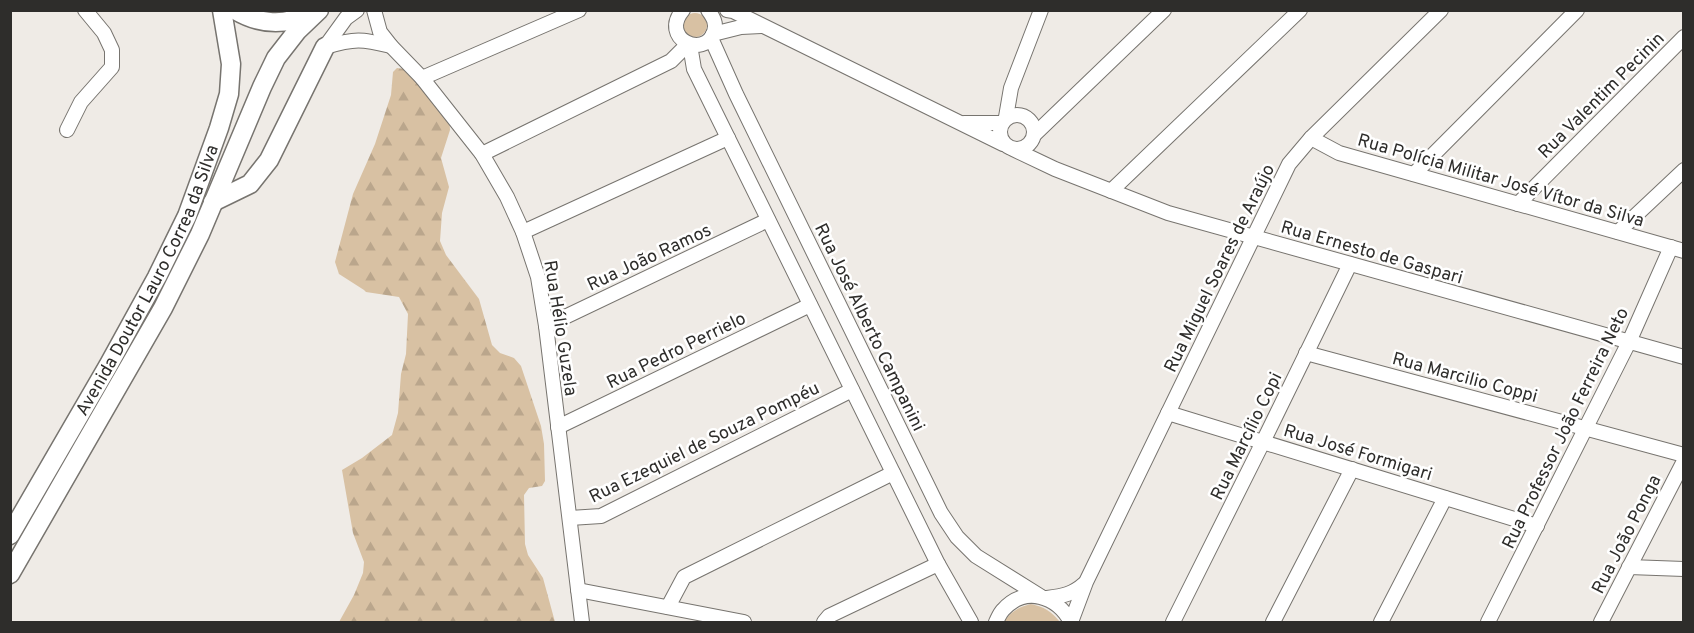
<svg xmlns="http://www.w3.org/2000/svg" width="1694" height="633" viewBox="0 0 1694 633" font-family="Overpass,sans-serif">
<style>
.green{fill:#d8c1a3}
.forest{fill:url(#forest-firs)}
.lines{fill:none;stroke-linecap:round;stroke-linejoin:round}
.minor-casing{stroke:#77746f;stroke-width:16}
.major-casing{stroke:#77746f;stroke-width:21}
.minor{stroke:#fff;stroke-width:14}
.major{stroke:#fff;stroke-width:18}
.labels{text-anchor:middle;stroke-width:5;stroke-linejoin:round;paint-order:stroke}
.street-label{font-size:18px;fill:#2e2d2b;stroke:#fff}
</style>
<defs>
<pattern id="forest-firs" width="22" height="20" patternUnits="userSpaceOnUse" patternTransform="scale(1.5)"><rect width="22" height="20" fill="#d8c1a3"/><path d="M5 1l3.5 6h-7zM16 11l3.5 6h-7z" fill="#baa68c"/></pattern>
</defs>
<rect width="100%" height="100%" fill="#efebe6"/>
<g class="green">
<circle cx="695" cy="25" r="12"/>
<path d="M1031,604c13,3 20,7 29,18h-57c8,-10 15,-15 28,-18z"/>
</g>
<polygon class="forest" points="397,68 405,69 449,113 450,130 441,158 449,187 442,213 440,241 446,255 479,299 492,345 500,353 514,358 521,366 541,426 544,444 545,481 542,486 529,488 524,495 525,544 528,555 543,578 555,622 339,622 354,595 363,573 364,562 353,533 342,470 362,458 392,435 398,413 401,374 406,354 408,314 399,297 366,292 364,290 339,274 335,262 353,194 375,144 391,95 393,72"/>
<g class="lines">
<g class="minor-casing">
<g id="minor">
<polyline points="374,10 380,32 391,46 422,78 482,154 507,197 523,232 538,277 546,326 582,622"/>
<path d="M683,10c-24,28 21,50 31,22 3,-9 -1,-15 -6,-22"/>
<polyline points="727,10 733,11 1003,144"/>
<polyline points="713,34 741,27 761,26"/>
<polyline points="711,38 736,94 941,513 957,537 976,556 1040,596"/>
<polyline points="690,45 694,69 938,564 971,622"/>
<path d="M325,47c30,-9 37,-8 66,-1"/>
<polyline points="325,47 346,18 357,10"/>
<polyline points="422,78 579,10"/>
<circle cx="1017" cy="132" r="17"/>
<polyline points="1006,117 1011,88 1041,10"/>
<polyline points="964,123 1001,123"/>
<polyline points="67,130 81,102 112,67 112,50 104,33 85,10"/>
<polyline points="1035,134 1164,10"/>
<polyline points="1311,138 1339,153 1684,251"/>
<polyline points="1013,149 1055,169 1168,213 1684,357"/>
<polyline points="482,154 671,61 688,44"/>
<polyline points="1414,174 1577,10"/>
<polyline points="1111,191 1300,10"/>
<polyline points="1518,204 1684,37"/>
<polyline points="523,232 728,138"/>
<polyline points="1618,232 1684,170"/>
<polyline points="546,326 768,220"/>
<polyline points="1306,353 1684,455"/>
<polyline points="1168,413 1537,526"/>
<polyline points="558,427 810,305"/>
<polyline points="570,518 601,516 852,390"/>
<polyline points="1629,567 1684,569"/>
<polyline points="578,590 744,622"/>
<path d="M1047,598c16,-2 26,-4 37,-14"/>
<polyline points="668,607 684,577 893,473"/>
<polyline points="824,622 829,616 938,564"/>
<path d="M996,622c2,-4 4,-9 7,-12 22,-25 54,-14 68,12"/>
<polyline points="1071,622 1086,582 1289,164 1311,138 1441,10"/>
<polyline points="1173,622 1263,442 1350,264"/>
<polyline points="1273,622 1352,469"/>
<polyline points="1381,622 1445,498"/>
<polyline points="1488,622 1629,342 1671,247"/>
<polyline points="1601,622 1684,461"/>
</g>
</g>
<g class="major-casing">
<g id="major">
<path d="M235,10c25,15 49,16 75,4"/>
<polyline points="213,202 250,184 269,160 325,47"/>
<path id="s1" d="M10,535l98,-169 49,-89 30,-61 32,-88 10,-34 2,-30 -9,-54"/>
<polyline points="10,574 163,308 200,234 262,87 276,58 297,31 319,10"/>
</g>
</g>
<use href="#minor" class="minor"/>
<use href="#major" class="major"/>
</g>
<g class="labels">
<g class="street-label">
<text transform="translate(1601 95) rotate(-45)" y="6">Rua Valentim Pecinin</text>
<text transform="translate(1501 180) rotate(16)" y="6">Rua Polícia Militar José Vítor da Silva</text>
<text transform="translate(1372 252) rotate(16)" y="6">Rua Ernesto de Gaspari</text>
<text transform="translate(649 257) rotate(-25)" y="6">Rua João Ramos</text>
<text transform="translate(1219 268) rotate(-64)" y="6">Rua Miguel Soares de Araújo</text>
<text dy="6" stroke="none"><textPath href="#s1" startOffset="290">Avenida Doutor Lauro Correa da Silva</textPath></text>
<text transform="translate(870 327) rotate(64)" y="6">Rua José Alberto Campanini</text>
<text transform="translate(561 328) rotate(81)" y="6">Rua Hélio Guzela</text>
<text transform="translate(676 350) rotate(-26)" y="6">Rua Pedro Perrielo</text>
<text transform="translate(1465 377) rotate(15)" y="6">Rua Marcilio Coppi</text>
<text transform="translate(1565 428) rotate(-64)" y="6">Rua Professor João Ferreira Neto</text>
<text transform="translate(1246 436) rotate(-64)" y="6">Rua Marcílio Copi</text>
<text transform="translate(704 442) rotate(-26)" y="6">Rua Ezequiel de Souza Pompéu</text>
<text transform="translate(1358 452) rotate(17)" y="6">Rua José Formigari</text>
<text transform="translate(1626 534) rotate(-63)" y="6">Rua João Ponga</text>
</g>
</g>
<rect width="1694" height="633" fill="none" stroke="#2e2d2b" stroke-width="24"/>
</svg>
